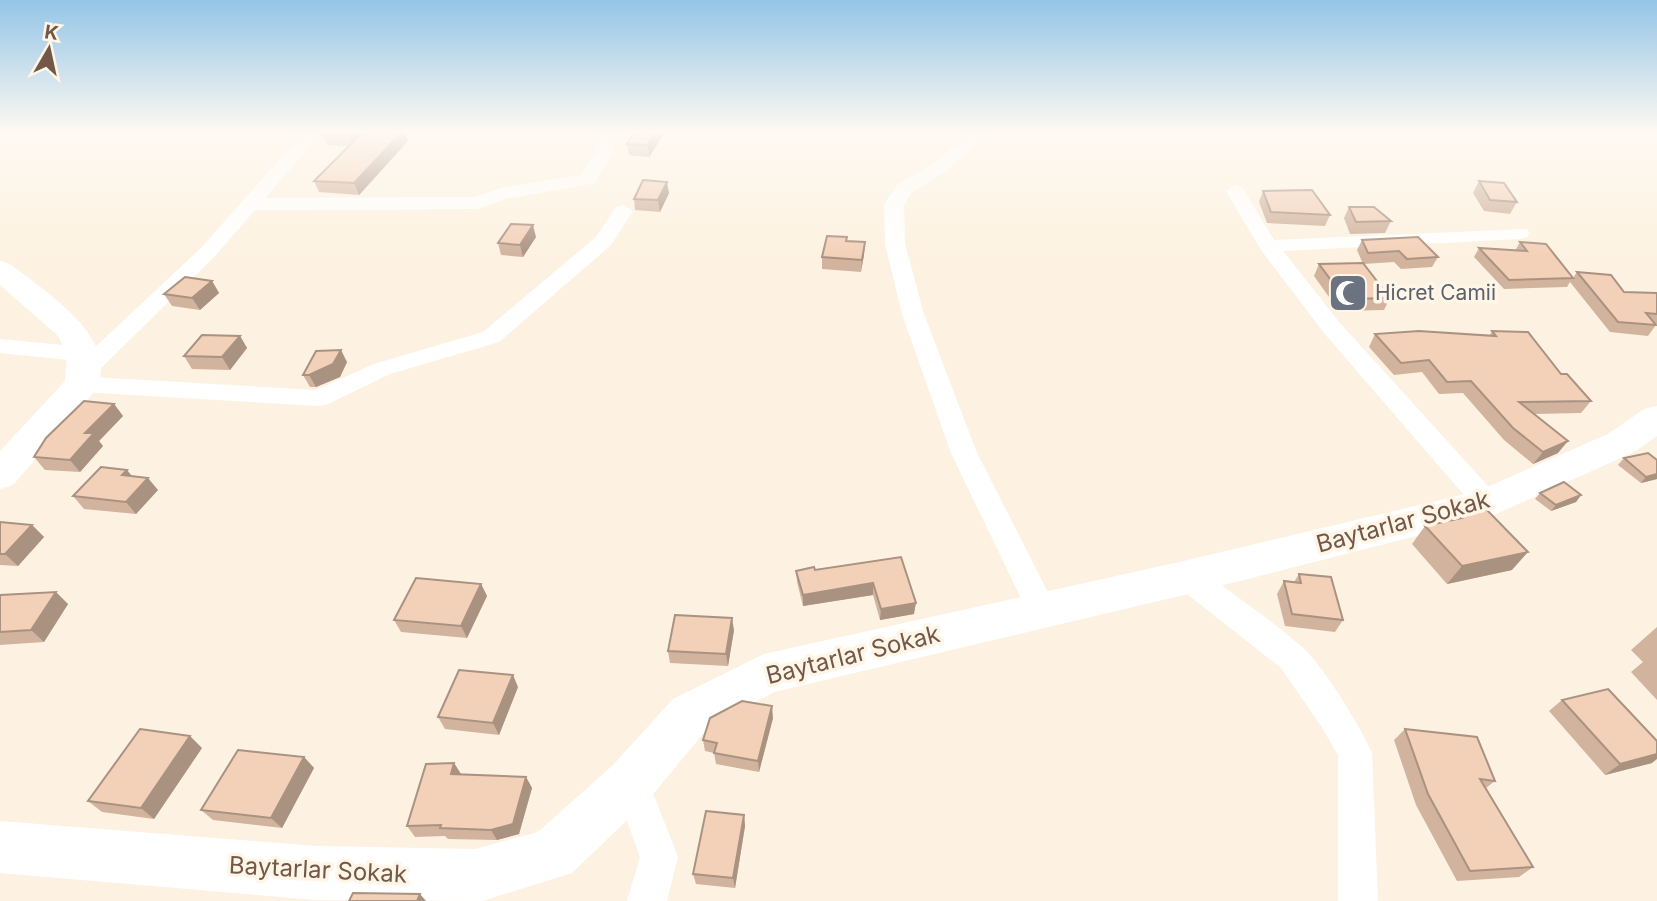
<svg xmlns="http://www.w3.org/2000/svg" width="1657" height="901" viewBox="0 0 1657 901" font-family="Inter,sans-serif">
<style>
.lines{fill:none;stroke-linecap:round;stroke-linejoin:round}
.street{fill:#fff;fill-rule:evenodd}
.secondary{fill:#fff;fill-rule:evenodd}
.wall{fill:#d1b39e}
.shaded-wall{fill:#aa9281}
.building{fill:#f3d0b8;stroke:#aa9281;stroke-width:2}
.labels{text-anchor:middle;stroke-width:7;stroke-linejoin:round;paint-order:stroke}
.worship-label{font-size:21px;fill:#5b616d;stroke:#fff6e8;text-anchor:start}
.near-street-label{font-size:24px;fill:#745847;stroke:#fff6e8}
</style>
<rect width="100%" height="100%" fill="#fdf2e1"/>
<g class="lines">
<g class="street">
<polygon points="304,132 322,132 265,198 475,197 501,188 581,175 594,153 600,132 617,132 612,153 595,183 505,199 477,209 255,210 215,256 92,377 316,390 374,364 483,332 596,237 616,207 623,205 633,211 611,245 499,342 390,374 328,404 319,406 82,392 73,390 70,384 73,378 70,373 80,361 0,353 0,339 83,347 92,350 201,248"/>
<polygon points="970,132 989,132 950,168 911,193 904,205 905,244 924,314 977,453 1057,610 1053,619 1042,623 1031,619 951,453 902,314 885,244 884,205 897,185 938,160"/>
<polygon points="1235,185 1242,187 1274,240 1527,229 1530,233 1527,237 1520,239 1283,251 1340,323 1497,496 1501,503 1497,510 1487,513 1477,510 1324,333 1261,250 1226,191"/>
<path d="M1188,565l11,3c33,26 70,50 102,78 22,19 59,80 71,107l6,148h-40v-146l-17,-29 -40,-58 -104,-82 -4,-9 4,-9z"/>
<polygon points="631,765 644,770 678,857 667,901 627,901 640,857 613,782 618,770"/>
</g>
<g class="secondary">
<path d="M0,261l10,3c33,26 116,77 84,128l-81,93 -13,4v-38l65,-70 2,-27 -9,-18 -58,-51z"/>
<polygon points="1657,406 1657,436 1634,452 1487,518 1188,594 774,692 707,729 649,799 572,873 482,901 316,900 0,873 0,821 316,846 475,849 538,832 613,765 673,699 764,654 1188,560 1478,491 1608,434 1644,409"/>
</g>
</g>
<g class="wall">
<polygon points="327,132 405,132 408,141 359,195 319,192 314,181 348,146 327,145 323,135"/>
<polygon points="665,132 649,157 629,155 627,144"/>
<polygon points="1479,181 1517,202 1510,214 1484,211 1473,193"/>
<polygon points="1263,191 1330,215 1325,226 1267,223 1259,202"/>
<polygon points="669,193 660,212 635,210 634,199"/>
<polygon points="1349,207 1391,221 1385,233 1350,234 1344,218"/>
<polygon points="536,237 523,257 501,255 498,243"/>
<polygon points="1362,240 1438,257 1432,267 1401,269 1394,262 1363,264 1357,250"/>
<polygon points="847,241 864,254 861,272 822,269 822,257"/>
<polygon points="1520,242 1573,278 1577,272 1624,292 1657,293 1657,324 1655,324 1656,325 1648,336 1610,332 1570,282 1567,287 1504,289 1474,257 1479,248 1515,251"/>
<polygon points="1319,264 1390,298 1384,310 1339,311 1314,276"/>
<polygon points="212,281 219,293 200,310 172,306 164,294"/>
<polygon points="1492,331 1561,374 1591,401 1581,413 1534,414 1558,453 1533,464 1504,440 1463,393 1439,394 1422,372 1394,375 1369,347 1375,334 1490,335"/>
<polygon points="240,336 247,348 230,370 192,369 184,356"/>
<polygon points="347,362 340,377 316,387 310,387 303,375"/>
<polygon points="114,404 123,416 99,441 103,446 80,472 45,470 34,457"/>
<polygon points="1624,458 1657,460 1657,479 1641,483 1618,465"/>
<polygon points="132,476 158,490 136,514 84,509 73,496"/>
<polygon points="1540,493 1581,495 1576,502 1551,511 1535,499"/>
<polygon points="1457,513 1512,570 1447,584 1412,544 1425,526 1452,520"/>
<polygon points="0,522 32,525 44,537 18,566 0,565"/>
<polygon points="901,557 914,614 880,620 873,595 803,606 797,582 796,571 815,570"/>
<polygon points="1299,574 1343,620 1335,632 1285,626 1277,594 1284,581 1294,582"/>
<polygon points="481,584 487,596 467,638 401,632 394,620"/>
<polygon points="0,595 68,604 44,642 0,645"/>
<polygon points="1657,627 1657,700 1631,672 1643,662 1631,650"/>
<polygon points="734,630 728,666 670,663 668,651"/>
<polygon points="518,687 499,735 445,729 438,717"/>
<polygon points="1562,700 1652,763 1605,775 1549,711"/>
<polygon points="773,718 759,772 716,764 714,753 705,751 703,740"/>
<polygon points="1405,729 1495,781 1486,788 1533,867 1519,877 1457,881 1416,805 1394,740"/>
<polygon points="202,748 154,819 102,812 88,801"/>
<polygon points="304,757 314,768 282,828 213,820 201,810"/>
<polygon points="454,763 461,775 526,777 532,788 519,834 497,840 448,839 445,836 415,837 407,826"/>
<polygon points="744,815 745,826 735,888 696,884 693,874"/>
</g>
<g class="shaded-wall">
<polygon points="355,132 370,132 354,146 350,136"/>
<polygon points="402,132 405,132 408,141 359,195 354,183"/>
<polygon points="656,132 665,132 649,157 648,145"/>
<polygon points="667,182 669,193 660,212 658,200"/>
<polygon points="533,225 536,237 523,257 520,245"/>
<polygon points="865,242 864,254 861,272 862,260"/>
<polygon points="212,281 219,293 200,310 192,298"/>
<polygon points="240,336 247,348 230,370 222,357"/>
<polygon points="341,350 347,362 340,377 316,387 309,375"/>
<polygon points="114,404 123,416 99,441 103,446 80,472 70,460 85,433"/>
<polygon points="1568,441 1558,453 1533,464 1543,452"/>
<polygon points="127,470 137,482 122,475"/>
<polygon points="1657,474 1657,479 1641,483 1646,477"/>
<polygon points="148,478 158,490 136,514 126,502"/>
<polygon points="1581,495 1576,502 1551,511 1556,505"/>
<polygon points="32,525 44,537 18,566 5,554"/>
<polygon points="1528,552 1512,570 1447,584 1462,566"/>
<polygon points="873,583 873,595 803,606 803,595"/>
<polygon points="481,584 487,596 467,638 461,626"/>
<polygon points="56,592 68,604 44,642 31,630"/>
<polygon points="916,603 914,614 880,620 881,609"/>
<polygon points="732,618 734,630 728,666 726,654"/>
<polygon points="513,675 518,687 499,735 493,723"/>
<polygon points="772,706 773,718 759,772 758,761"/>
<polygon points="190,736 202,748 154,819 141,808"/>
<polygon points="1657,754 1657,759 1652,763 1605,775 1620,764"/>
<polygon points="304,757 314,768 282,828 271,818"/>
<polygon points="454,763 461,774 458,785 451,774"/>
<polygon points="526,777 532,788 519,834 497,840 491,830"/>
<polygon points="744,815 745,826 735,888 733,878"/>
<polygon points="420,894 426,901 417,901"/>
</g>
<g class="building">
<polygon points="327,132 355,132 350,136 323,135"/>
<polygon points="363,132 402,132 354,183 314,181"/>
<polygon points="635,132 656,132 648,145 627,144"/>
<polygon points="643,180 667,182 658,200 634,199"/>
<polygon points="1479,181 1504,183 1517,202 1490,200"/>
<polygon points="1312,190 1330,215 1271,212 1263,191"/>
<polygon points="1349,207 1374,207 1391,221 1356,222"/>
<polygon points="511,224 533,225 520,245 498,243"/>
<polygon points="827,236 847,237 846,241 865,242 862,260 822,257"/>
<polygon points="1418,237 1438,257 1407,259 1399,251 1368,253 1362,240"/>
<polygon points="1520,242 1546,244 1573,278 1509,280 1479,248 1527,251"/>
<polygon points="1363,263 1390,298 1345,299 1319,264"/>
<polygon points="1577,272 1611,275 1624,292 1657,293 1657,314 1646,313 1656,325 1618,322"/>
<polygon points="185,277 212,281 192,298 164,294"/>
<polygon points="1419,331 1496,336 1492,331 1528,332 1561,374 1567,374 1591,401 1519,402 1568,441 1543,452 1513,428 1471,381 1447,382 1429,360 1401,363 1375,334"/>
<polygon points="202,335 240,336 222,357 184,356"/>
<polygon points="341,350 333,364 309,375 303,375 316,351"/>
<polygon points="84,401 114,404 85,433 94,433 70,460 34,457 46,438"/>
<polygon points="1648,453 1657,460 1657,474 1646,477 1624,458"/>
<polygon points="101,467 127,470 122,475 148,478 126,502 73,496"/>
<polygon points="1564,482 1581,495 1556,505 1540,493"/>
<polygon points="1484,507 1528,552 1462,566 1425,526 1462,518 1457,513"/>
<polygon points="0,522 32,525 5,554 0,554"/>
<polygon points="901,557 916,603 881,609 873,583 803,595 796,571 814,567 815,570"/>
<polygon points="1299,574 1331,577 1343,620 1292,614 1284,581 1301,583"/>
<polygon points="416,578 481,584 461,626 394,620"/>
<polygon points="56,592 31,630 0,632 0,595"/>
<polygon points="675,615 732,618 726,654 668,651"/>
<polygon points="459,670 513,675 493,723 438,717"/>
<polygon points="1608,689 1657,741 1657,754 1620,764 1562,700"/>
<polygon points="742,701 772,706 758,761 714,753 717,743 703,740 710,718"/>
<polygon points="140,729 190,736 141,808 88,801"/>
<polygon points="1405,729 1477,737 1495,781 1480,779 1533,867 1470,871 1428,794"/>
<polygon points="238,750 304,757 271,818 201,810"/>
<polygon points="454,763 451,774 526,777 513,824 491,830 440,828 441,825 407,826 426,764"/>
<polygon points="706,811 744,815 733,878 693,874"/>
<polygon points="353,893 420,894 417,901 349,901"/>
</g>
<linearGradient id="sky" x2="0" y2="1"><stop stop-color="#94c5e7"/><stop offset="0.51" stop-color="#fef9f2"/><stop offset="1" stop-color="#fef9f2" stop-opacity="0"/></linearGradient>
<rect width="1657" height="258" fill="url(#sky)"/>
<defs>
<g id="mosque-square" transform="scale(2.0125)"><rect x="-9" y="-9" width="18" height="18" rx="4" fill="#6b7280" stroke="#fff6e8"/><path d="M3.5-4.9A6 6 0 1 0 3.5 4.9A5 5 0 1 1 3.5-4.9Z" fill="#fff"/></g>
</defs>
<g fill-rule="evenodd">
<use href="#mosque-square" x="1348" y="293"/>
</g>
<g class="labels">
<g class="worship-label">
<text x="1375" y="300">Hicret Camii</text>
</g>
<g class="near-street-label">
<text transform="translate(1403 522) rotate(-15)" y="8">Baytarlar Sokak</text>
<text transform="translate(853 655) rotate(-14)" y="8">Baytarlar Sokak</text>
<text transform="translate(318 870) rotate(3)" y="8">Baytarlar Sokak</text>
</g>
</g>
<g transform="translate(49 49) rotate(9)" stroke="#fff6e8" stroke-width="5" paint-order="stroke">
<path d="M0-5L12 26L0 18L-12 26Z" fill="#745847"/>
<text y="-10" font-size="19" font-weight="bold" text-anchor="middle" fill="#745847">K</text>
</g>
</svg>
